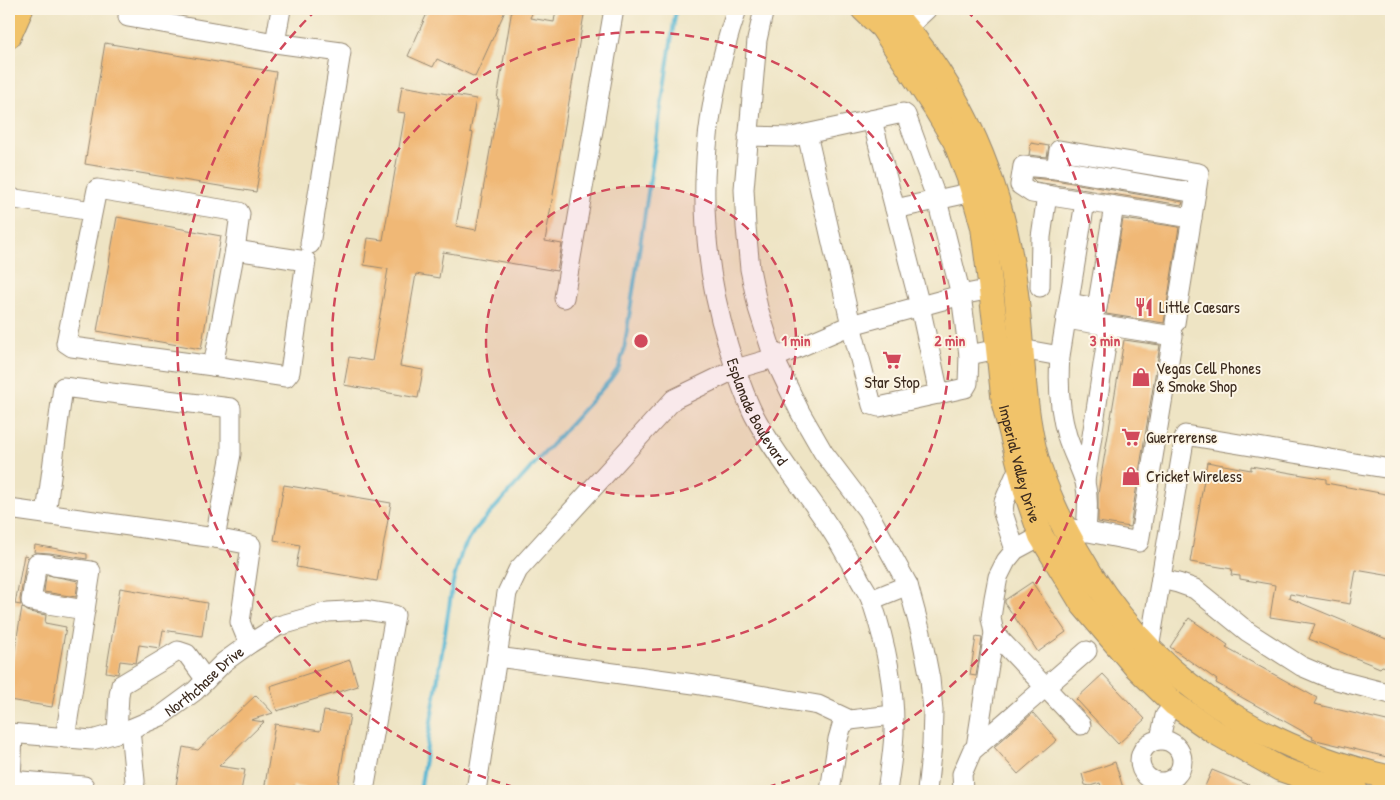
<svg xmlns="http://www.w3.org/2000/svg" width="1400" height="800" viewBox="0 0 1400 800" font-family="'Patrick Hand',sans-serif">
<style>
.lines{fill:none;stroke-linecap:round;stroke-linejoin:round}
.stream{stroke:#54b6d3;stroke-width:4}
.building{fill:#f0b876}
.minor-casing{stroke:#948771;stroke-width:21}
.major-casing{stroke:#948771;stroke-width:26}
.minor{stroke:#fff;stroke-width:19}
.major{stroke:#f1c36a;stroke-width:24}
.ring{fill:none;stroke:#d1495b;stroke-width:2.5;stroke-dasharray:9 6}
.labels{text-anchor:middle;stroke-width:4;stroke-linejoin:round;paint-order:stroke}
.poi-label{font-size:16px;fill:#3b2a1e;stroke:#fcf5e5;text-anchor:start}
.street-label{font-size:16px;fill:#3b2a1e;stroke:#fcf5e5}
.centre{fill:#d1495b;stroke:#fcf5e5;stroke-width:2.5}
.ring-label{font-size:15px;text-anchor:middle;font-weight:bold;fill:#d1495b;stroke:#fcf5e5;stroke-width:4;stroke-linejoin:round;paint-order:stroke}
</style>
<rect width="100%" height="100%" fill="#fcf5e5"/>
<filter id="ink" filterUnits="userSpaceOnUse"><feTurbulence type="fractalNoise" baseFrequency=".02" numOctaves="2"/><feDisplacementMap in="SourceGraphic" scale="10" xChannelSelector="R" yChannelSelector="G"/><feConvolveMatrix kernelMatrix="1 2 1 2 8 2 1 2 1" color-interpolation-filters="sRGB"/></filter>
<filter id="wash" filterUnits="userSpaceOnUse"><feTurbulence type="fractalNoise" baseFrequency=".0096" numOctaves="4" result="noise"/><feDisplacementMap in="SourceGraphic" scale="20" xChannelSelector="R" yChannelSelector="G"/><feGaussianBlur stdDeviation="1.12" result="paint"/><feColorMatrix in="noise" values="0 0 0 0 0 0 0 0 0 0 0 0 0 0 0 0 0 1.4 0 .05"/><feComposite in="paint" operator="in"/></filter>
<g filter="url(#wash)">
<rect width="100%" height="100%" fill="#eee4c4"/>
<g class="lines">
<polyline class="stream" points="420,791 453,582 462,551 474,531 610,380 619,367 624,350 676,9"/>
</g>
<g id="blocks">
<g class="building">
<polygon points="429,9 506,9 475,77 437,59 433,67 408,56"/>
<polygon points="512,9 534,9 530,18 554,22 556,9 585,9 545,241 562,244 557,271 443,252 439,278 416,274 400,366 423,370 418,398 344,385 349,357 372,361 388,269 364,265 368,238 383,240 405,113 398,112 402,86 476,99 470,132 473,133 456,226 476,230 499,99 497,99"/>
<polygon points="105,43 276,72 256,192 85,164"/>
<polygon points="1031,143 1049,146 1047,157 1029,155"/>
<polygon points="1032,178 1055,180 1183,202 1182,205 1036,182"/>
<polygon points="117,217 221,236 201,349 97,331"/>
<polygon points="1123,219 1179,227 1164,323 1106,314"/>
<polygon points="1124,340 1160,345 1130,527 1098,522 1098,494"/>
<polygon points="1207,462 1251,470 1251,466 1280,471 1326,479 1326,483 1391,495 1391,576 1356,570 1350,604 1290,594 1289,598 1391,641 1391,668 1382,666 1380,668 1309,639 1315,624 1270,617 1275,585 1240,579 1240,576 1231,575 1232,569 1190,562"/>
<polygon points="284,485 391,503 377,581 296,567 300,545 274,540"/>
<polygon points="35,545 87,554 87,559 50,553 34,552"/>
<polygon points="24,555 28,556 26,562 20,599 21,605 15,604"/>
<polygon points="48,575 78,581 76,597 44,592 46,576"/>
<polygon points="1032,582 1066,632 1038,652 1005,603 1005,600"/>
<polygon points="120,588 207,603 202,636 163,630 160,648 139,645 136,663 120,661 118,674 106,672"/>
<polygon points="22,607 29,612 46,615 45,623 66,627 52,707 9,700 9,684"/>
<polygon points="1189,618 1228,645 1226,648 1317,698 1314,704 1391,722 1391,758 1312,739 1313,737 1216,683 1217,680 1170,647"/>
<polygon points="976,637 982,638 976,676 970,675"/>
<polygon points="350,660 358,686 277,711 270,686"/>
<polygon points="1103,674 1145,719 1118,744 1076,699"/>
<polygon points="256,695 273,713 251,720 264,722 219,766 245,770 241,791 175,791 183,747 198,750"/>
<polygon points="324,711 350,715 337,791 326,791 293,786 292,791 264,791 275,724 320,731"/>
<polygon points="1033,713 1057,740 1018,774 994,747"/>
<polygon points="1115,762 1124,791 1103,791 1100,783 1090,786 1085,785 1082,774"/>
<polygon points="1212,770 1264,791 1203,791"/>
</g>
</g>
</g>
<g filter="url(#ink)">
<use href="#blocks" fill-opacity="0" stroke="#948771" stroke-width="1"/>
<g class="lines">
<g class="minor-casing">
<g id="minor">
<polyline points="129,9 128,17 275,43 281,9"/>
<path id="s1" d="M737,9c-38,112 -44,222 -9,336 7,23 15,48 26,70 22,42 54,78 79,118 9,14 17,29 25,43 4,9 11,17 14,26 14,42 23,87 22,131 -1,20 -4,39 -7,58"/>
<polyline points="764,9 757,40 744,189 746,227 750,269 758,308 774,358 800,412 823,452 867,510 908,585 921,633 930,679 933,711 932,745 927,791"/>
<polyline points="896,38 927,9"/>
<polyline points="275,43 341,52 310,244"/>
<polyline points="872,120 920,306 939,394"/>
<polyline points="807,134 851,325 872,405 879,407 965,388 968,383 969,355"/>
<polyline points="748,136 792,137 903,113 906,115 937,200 961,295 969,355 998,349"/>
<polyline points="1056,169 1059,150 1199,173 1175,323"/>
<polygon points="97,189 239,212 240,214 235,250 213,366 72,347 66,343"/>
<polyline points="9,198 92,211"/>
<path d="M1085,202l-25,154c-2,27 -1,53 7,80 5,16 13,30 18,46 4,17 2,33 1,50"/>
<polyline points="895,209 973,192"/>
<polyline points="1192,218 1032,193 1020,185 1023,166 1056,169 1196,193"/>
<polyline points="1040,287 1041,237 1047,195"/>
<polyline points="564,298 614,9"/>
<polyline points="1069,303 1097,308 1114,206"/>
<polyline points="1021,349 1060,356"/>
<polyline points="213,366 286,377 290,372 306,261 235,250"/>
<polyline points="1085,481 1109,326"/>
<polyline points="9,509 215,538 251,545 240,622 249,644"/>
<polyline points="46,514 63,387 231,408 231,454 215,538"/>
<polyline points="1063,527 1139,542 1173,336 1066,319"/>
<polyline points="1015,550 1003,513 1004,502 1019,467"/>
<polyline points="54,566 91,571 65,738"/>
<polyline points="36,571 37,563 49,564"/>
<polyline points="35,577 31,601 42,603"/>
<polyline points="1161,579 1178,583 1195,589 1248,632 1301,666 1329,678 1391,694"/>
<polyline points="871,600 908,585"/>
<polyline points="48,604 85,610"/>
<polyline points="994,633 1081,725"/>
<polyline points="1149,649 1185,435 1391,469"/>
<polyline points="497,657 694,684 818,705 850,720 893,715"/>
<polyline points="130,729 135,781 134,791"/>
<path id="s2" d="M9,733l83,7 38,-11 31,-13 34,-25 29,-29 25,-18 29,-18 50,-14 37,-2 30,5 -31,176"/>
<polyline points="117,733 119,695 121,685 178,651 187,654 206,680"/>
<polyline points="1160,739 1165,716 1174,704"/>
<circle cx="1161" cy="761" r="21"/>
<polyline points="976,747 994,633 991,618 994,598 998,577 1006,561 1015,550 1041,536"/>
<polyline points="9,780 84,786 86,791"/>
<polyline points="11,780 13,734"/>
<polyline points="476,791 507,593 518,570 674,399 736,369 774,358 851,325 961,295 991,289"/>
<polyline points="830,791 838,739 842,725 850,720"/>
<polyline points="963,791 962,774 972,751 1087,651"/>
</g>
</g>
<g class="major-casing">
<g id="major">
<path id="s3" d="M863,9l19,18 55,84 18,30 14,37 14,49 13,103 8,74 23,91 14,41 42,69 52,61 39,38 39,27 67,38 38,13 38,9"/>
<path d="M889,9c73,77 115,179 127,284 7,56 6,113 21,167 8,29 25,65 40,91 70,124 176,196 314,227"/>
<polyline points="9,36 21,9"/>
</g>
</g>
<use href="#minor" class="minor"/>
<use href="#major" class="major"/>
</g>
</g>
<circle cx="641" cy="341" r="155" fill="#d1495b" fill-opacity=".12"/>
<g class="ring">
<circle cx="641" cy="341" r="155"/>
<circle cx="641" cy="341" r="309"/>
<path d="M529 791A464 464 0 0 1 316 10M966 10A464 464 0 0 1 753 791"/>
</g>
<defs>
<g id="restaurant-bare" transform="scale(1.5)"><path d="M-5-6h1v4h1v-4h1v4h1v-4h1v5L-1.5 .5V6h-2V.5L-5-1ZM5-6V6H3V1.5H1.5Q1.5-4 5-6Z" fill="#d1495b" stroke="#fcf5e5" stroke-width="2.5" paint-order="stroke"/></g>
<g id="supermarket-bare" transform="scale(1.5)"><path d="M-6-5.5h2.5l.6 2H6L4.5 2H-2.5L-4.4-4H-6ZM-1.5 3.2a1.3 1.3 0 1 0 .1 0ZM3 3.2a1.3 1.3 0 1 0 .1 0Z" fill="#d1495b" stroke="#fcf5e5" stroke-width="2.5" paint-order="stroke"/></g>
<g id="shop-bare" transform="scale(1.5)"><path d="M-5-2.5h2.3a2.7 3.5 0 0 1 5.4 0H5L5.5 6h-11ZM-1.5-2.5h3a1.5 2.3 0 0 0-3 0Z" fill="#d1495b" stroke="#fcf5e5" stroke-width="2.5" paint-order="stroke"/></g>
</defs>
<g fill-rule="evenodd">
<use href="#restaurant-bare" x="1144" y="307"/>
<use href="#supermarket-bare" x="892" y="360"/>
<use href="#shop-bare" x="1141" y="377"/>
<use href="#supermarket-bare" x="1131" y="437"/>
<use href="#shop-bare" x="1131" y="476"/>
</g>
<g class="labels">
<g class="poi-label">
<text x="1159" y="313">Little Caesars</text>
<text x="1156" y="374">Vegas Cell Phones<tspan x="1156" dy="18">&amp; Smoke Shop</tspan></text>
<text x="892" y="388" text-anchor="middle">Star Stop</text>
<text x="1146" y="443">Guerrerense</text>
<text x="1146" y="482">Cricket Wireless</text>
</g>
<g class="street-label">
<text dy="6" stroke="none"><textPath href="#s1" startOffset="415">Esplanade Boulevard</textPath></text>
<text dy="6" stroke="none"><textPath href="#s3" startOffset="492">Imperial Valley Drive</textPath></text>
<text dy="6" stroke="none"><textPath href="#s2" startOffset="212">Northchase Drive</textPath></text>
</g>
</g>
<circle cx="641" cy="341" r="8" class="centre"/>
<g class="ring-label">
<text x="796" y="346">1 min</text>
<text x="950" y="346">2 min</text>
<text x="1105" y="346">3 min</text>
</g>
<rect width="1400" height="800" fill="none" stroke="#fcf5e5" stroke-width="30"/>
</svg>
